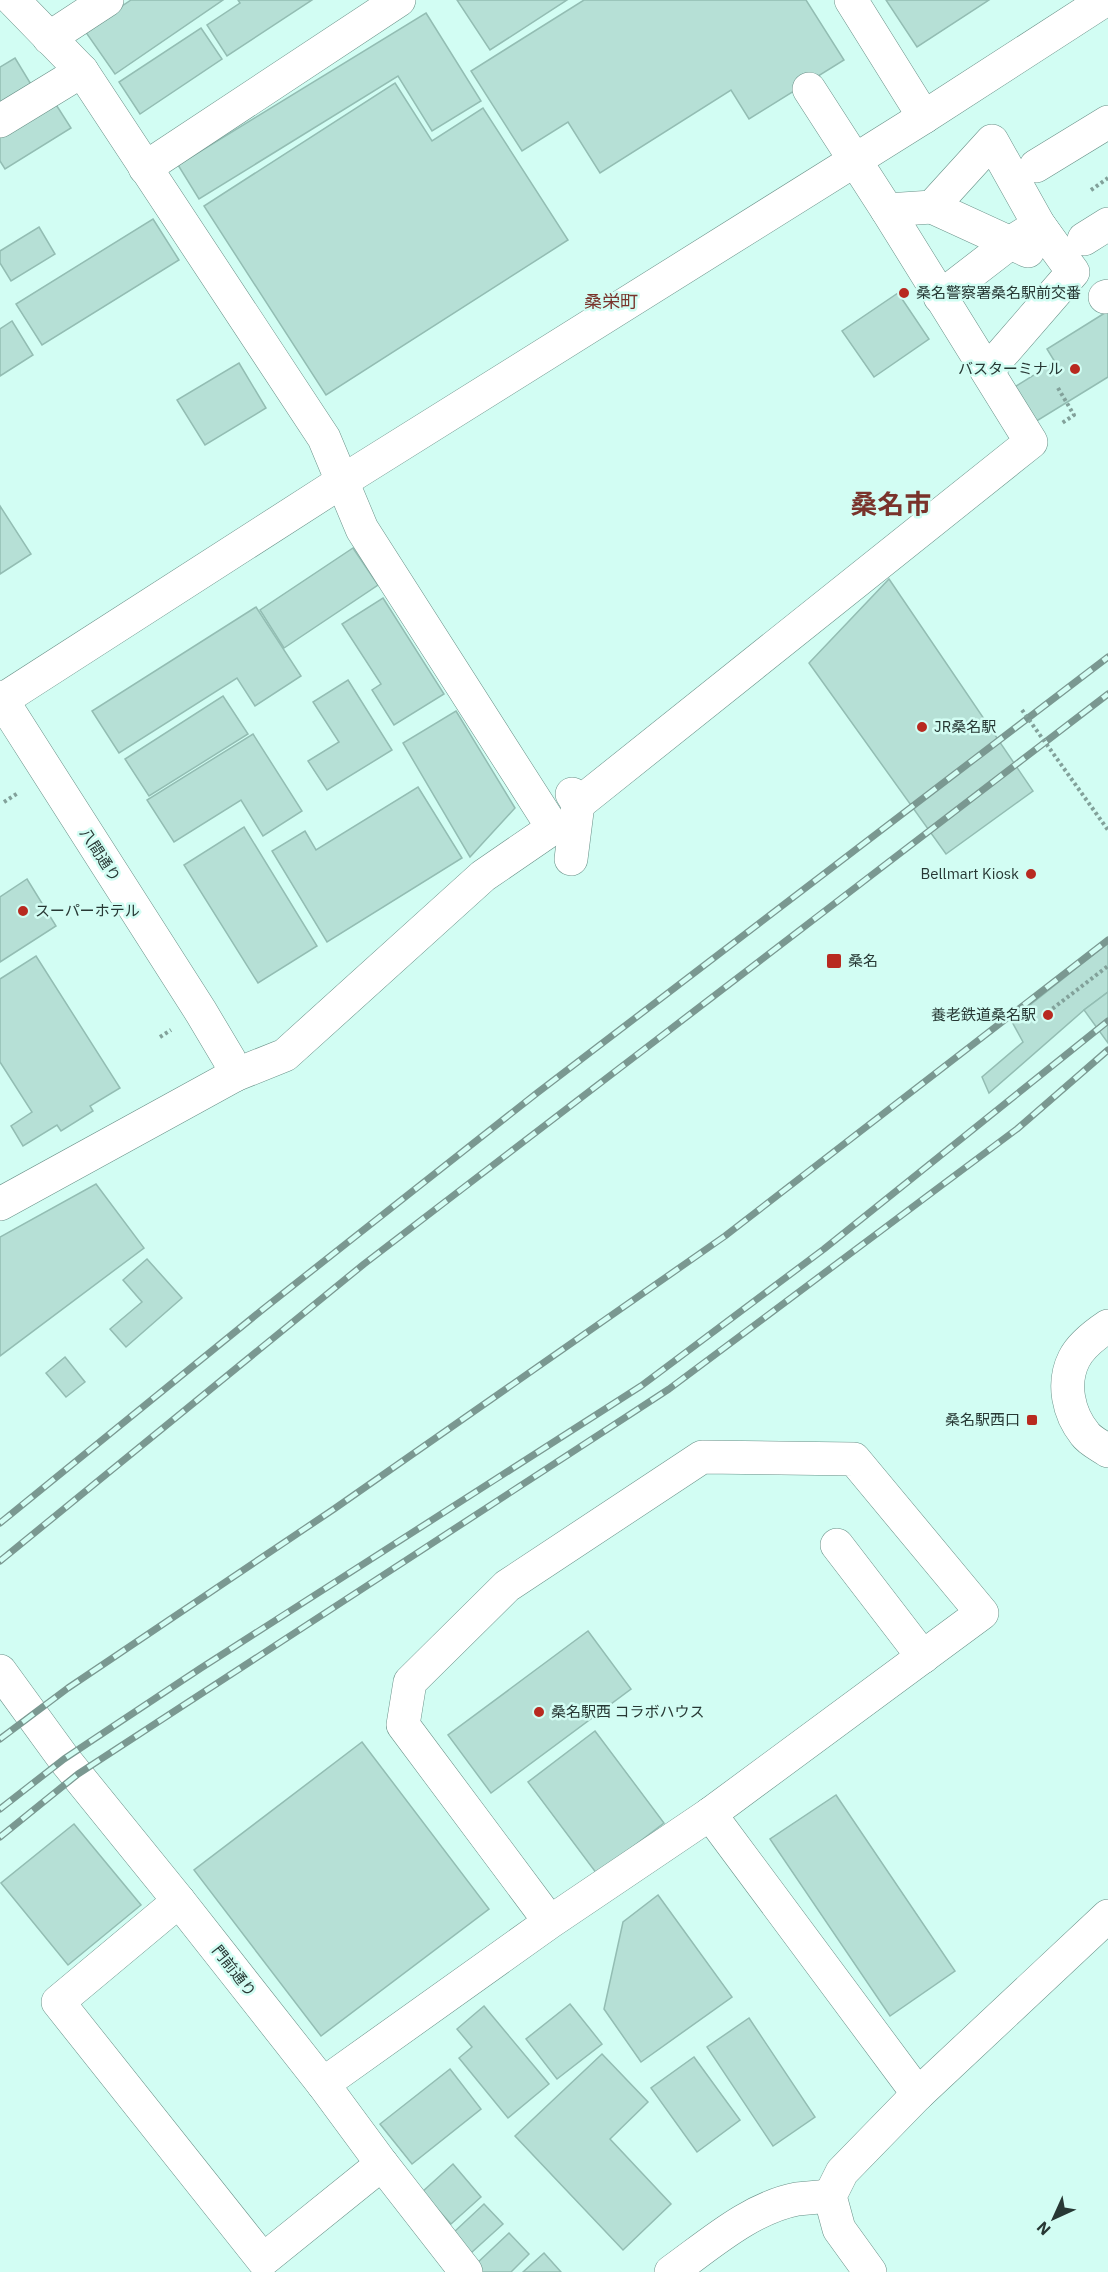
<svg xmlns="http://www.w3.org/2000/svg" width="1108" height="2272" viewBox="0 0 1108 2272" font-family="'IBM Plex Sans','Noto Sans JP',sans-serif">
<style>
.building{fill:#b6e0d6;stroke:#93bdb3;stroke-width:1.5}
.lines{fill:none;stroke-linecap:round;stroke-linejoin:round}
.minor-casing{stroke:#699188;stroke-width:34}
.major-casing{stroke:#699188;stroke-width:34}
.path{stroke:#82a19a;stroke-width:4;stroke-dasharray:3 3;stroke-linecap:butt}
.minor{stroke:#fff;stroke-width:33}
.major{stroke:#fff;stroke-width:33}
.rail-casing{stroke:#7a9891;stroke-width:7}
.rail{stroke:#d2fdf3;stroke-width:4.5;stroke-dasharray:14;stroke-linecap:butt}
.path-bridge{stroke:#82a19a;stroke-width:4;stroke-dasharray:3 3;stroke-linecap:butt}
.poi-dot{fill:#b82a20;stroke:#d2fdf3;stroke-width:2}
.labels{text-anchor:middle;stroke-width:5;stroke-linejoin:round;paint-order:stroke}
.poi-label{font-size:15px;fill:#273834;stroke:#d2fdf3;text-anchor:start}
.street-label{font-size:15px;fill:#273834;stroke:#d2fdf3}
.quarter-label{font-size:18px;fill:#79332b;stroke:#d2fdf3}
.town-label{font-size:27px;font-weight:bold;fill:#79332b;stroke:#d2fdf3}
</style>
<rect width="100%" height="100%" fill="#d2fdf3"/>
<g class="building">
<polygon points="131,0 223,0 115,74 85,31"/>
<polygon points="238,0 312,0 227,56 207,25 240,3"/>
<polygon points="457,0 567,0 490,50"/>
<polygon points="584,0 806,0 844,60 749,119 731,90 600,173 568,122 522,151 471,71"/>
<polygon points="886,0 989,0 917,47"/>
<polygon points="426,13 481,101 432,131 398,76 199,199 178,165"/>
<polygon points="201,28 222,59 140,114 119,82"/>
<polygon points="15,58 32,86 0,106 0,67"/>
<polygon points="395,83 432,141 483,108 568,240 326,395 204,206"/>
<polygon points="55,103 71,128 5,169 0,161 0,138"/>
<polygon points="153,219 179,260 42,345 16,304"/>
<polygon points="39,227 55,254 11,281 0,263 0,251"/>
<polygon points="898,293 929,339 874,377 842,331"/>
<polygon points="1108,311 1108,377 1035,422 1013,388 1055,362 1047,349"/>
<polygon points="12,321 33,355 0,376 0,329"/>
<polygon points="239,363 266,408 205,445 177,400"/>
<polygon points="0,506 31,554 0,574"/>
<polygon points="353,548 378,585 284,648 260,610"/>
<polygon points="889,579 1033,791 946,854 809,663"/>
<polygon points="383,598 444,694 394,725 372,690 381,684 342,624"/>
<polygon points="256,607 301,676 255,706 237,678 119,753 92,711"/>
<polygon points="348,680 392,750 327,790 308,761 339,742 313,702"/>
<polygon points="223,696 248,734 149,796 125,759"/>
<polygon points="456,711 515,808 470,857 403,743"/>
<polygon points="253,734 302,811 263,836 241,800 174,842 147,800"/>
<polygon points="418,787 462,858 327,942 272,851 305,831 316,850"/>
<polygon points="244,827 317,946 258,983 184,865"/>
<polygon points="27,879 56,926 0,962 0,897"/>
<polygon points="1108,943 1108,992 1084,1010 989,1093 982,1077 1023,1042 1011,1020"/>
<polygon points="36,956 120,1088 90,1106 93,1111 61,1131 57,1125 23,1146 11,1126 32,1112 0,1062 0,979"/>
<polygon points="1108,992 1108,1043 1084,1010"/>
<polygon points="96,1184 144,1248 0,1356 0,1237"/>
<polygon points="147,1259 182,1298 126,1347 110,1329 142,1302 123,1280"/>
<polygon points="65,1357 85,1382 66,1397 46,1373"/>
<polygon points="588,1631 631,1689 491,1793 448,1735"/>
<polygon points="595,1731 664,1823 597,1874 528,1782"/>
<polygon points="362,1742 489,1909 321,2036 194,1870"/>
<polygon points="836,1795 955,1971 890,2016 770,1839"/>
<polygon points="74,1824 141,1905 68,1965 1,1883"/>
<polygon points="658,1895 732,1997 641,2062 604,2009 623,1922"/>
<polygon points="570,2004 602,2044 557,2079 526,2039"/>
<polygon points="484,2006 549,2084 508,2118 459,2058 472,2047 457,2029"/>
<polygon points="749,2018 815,2117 773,2146 707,2047"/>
<polygon points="602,2054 648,2102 610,2139 671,2204 623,2250 515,2136"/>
<polygon points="694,2057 740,2120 697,2152 651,2088"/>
<polygon points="450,2069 481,2109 412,2164 380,2124"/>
<polygon points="453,2164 481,2197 451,2224 422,2192"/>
<polygon points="484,2204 503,2224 471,2253 453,2233"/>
<polygon points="509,2233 529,2254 511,2272 481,2272 475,2265"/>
<polygon points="544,2253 561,2272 523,2272"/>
</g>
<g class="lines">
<g class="minor-casing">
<g id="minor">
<polyline points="851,0 924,117"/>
<polyline points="49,38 107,0"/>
<polyline points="0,121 82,71"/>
<polyline points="1036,166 1108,122"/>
<polyline points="145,168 399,0"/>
<polyline points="932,207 1028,251"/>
<polyline points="887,210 932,207 992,141 1039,225 1073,272 988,370"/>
<polyline points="1084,239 1108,224"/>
<polyline points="940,297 1010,243 1039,225 1052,244"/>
<polyline points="1105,297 1108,296"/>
<polyline points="2,700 341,482 924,117 1105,0"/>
<polyline points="578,804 1031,442 887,210 809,89"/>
<polyline points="571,859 578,804 572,794"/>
<polyline points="0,1204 235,1075 285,1055 483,876 553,828 362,529 324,438 82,71 13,0"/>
<path d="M1108,1326c-12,8 -27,19 -34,33 -12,24 -6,54 11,75 5,7 16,12 23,17"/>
<polyline points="837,1545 923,1657"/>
<polyline points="0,1671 64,1759 179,1901 323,2084 382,2164 466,2272"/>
<polyline points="710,1814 918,2094"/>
<polyline points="179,1901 58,2002 263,2260 382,2164"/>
<polyline points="323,2084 550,1922 710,1814 982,1613 854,1459 702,1457 507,1586 410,1682 403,1725 550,1922"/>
<path d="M671,2272c38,-27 79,-64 126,-73 11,-1 22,-2 33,-3"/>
<polyline points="870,2272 839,2229 830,2196 842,2172 918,2094 1108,1916"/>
</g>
</g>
<g class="major-casing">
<polyline id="major" points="0,697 201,1012 229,1059 235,1075"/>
</g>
<g class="path">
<polyline points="1091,190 1108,178"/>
<polyline points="1058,388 1074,415 1062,423"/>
<polyline points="4,802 18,793"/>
<polyline points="1043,1016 1108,966"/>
<polyline points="160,1037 171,1030"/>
</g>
<use href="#minor" class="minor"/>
<use href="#major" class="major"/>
<g class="rail-casing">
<g id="rail">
<polyline points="0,1523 262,1310 537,1093 1108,657"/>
<polyline points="0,1561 364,1264 1108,694"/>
<polyline points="0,1739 68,1688 334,1509 725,1236 1108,940"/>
<polyline points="0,1809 64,1759 201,1668 641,1386 824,1249 1108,1021"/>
<polyline points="0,1837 78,1774 669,1389 1017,1129 1108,1050"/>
</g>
</g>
<use href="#rail" class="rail"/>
<polyline class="path-bridge" points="1022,710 1108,830"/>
</g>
<g class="poi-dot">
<circle cx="904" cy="293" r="6"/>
<circle cx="1075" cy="369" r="6"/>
<circle cx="922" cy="727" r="6"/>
<circle cx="1031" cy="874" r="6"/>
<circle cx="23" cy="911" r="6"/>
<rect x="826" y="953" width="16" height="16" rx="3"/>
<circle cx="1048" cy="1015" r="6"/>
<rect x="1026" y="1414" width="12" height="12" rx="3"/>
<circle cx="539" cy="1712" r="6"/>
</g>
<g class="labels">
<g class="poi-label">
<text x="916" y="298">桑名警察署桑名駅前交番</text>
<text x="1063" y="374" text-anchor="end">バスターミナル</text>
<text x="934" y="732">JR桑名駅</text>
<text x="1019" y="879" text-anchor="end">Bellmart Kiosk</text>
<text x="35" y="916">スーパーホテル</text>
<text x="848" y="966">桑名</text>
<text x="1036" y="1020" text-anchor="end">養老鉄道桑名駅</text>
<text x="1020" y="1425" text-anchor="end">桑名駅西口</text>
<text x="551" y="1717">桑名駅西 コラボハウス</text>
</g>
<g class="street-label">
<text transform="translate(100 855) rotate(57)" y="5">八間通り</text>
<text transform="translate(234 1971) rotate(52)" y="5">門前通り</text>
</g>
<g class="quarter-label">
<text x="611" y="308">桑栄町</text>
</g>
<g class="town-label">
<text x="891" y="514">桑名市</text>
</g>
</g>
<g transform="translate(1054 2218) rotate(225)" stroke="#d2fdf3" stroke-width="4.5" paint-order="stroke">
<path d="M0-4.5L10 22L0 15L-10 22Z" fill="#273834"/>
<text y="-9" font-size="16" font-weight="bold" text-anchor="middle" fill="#273834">N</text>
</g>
</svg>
